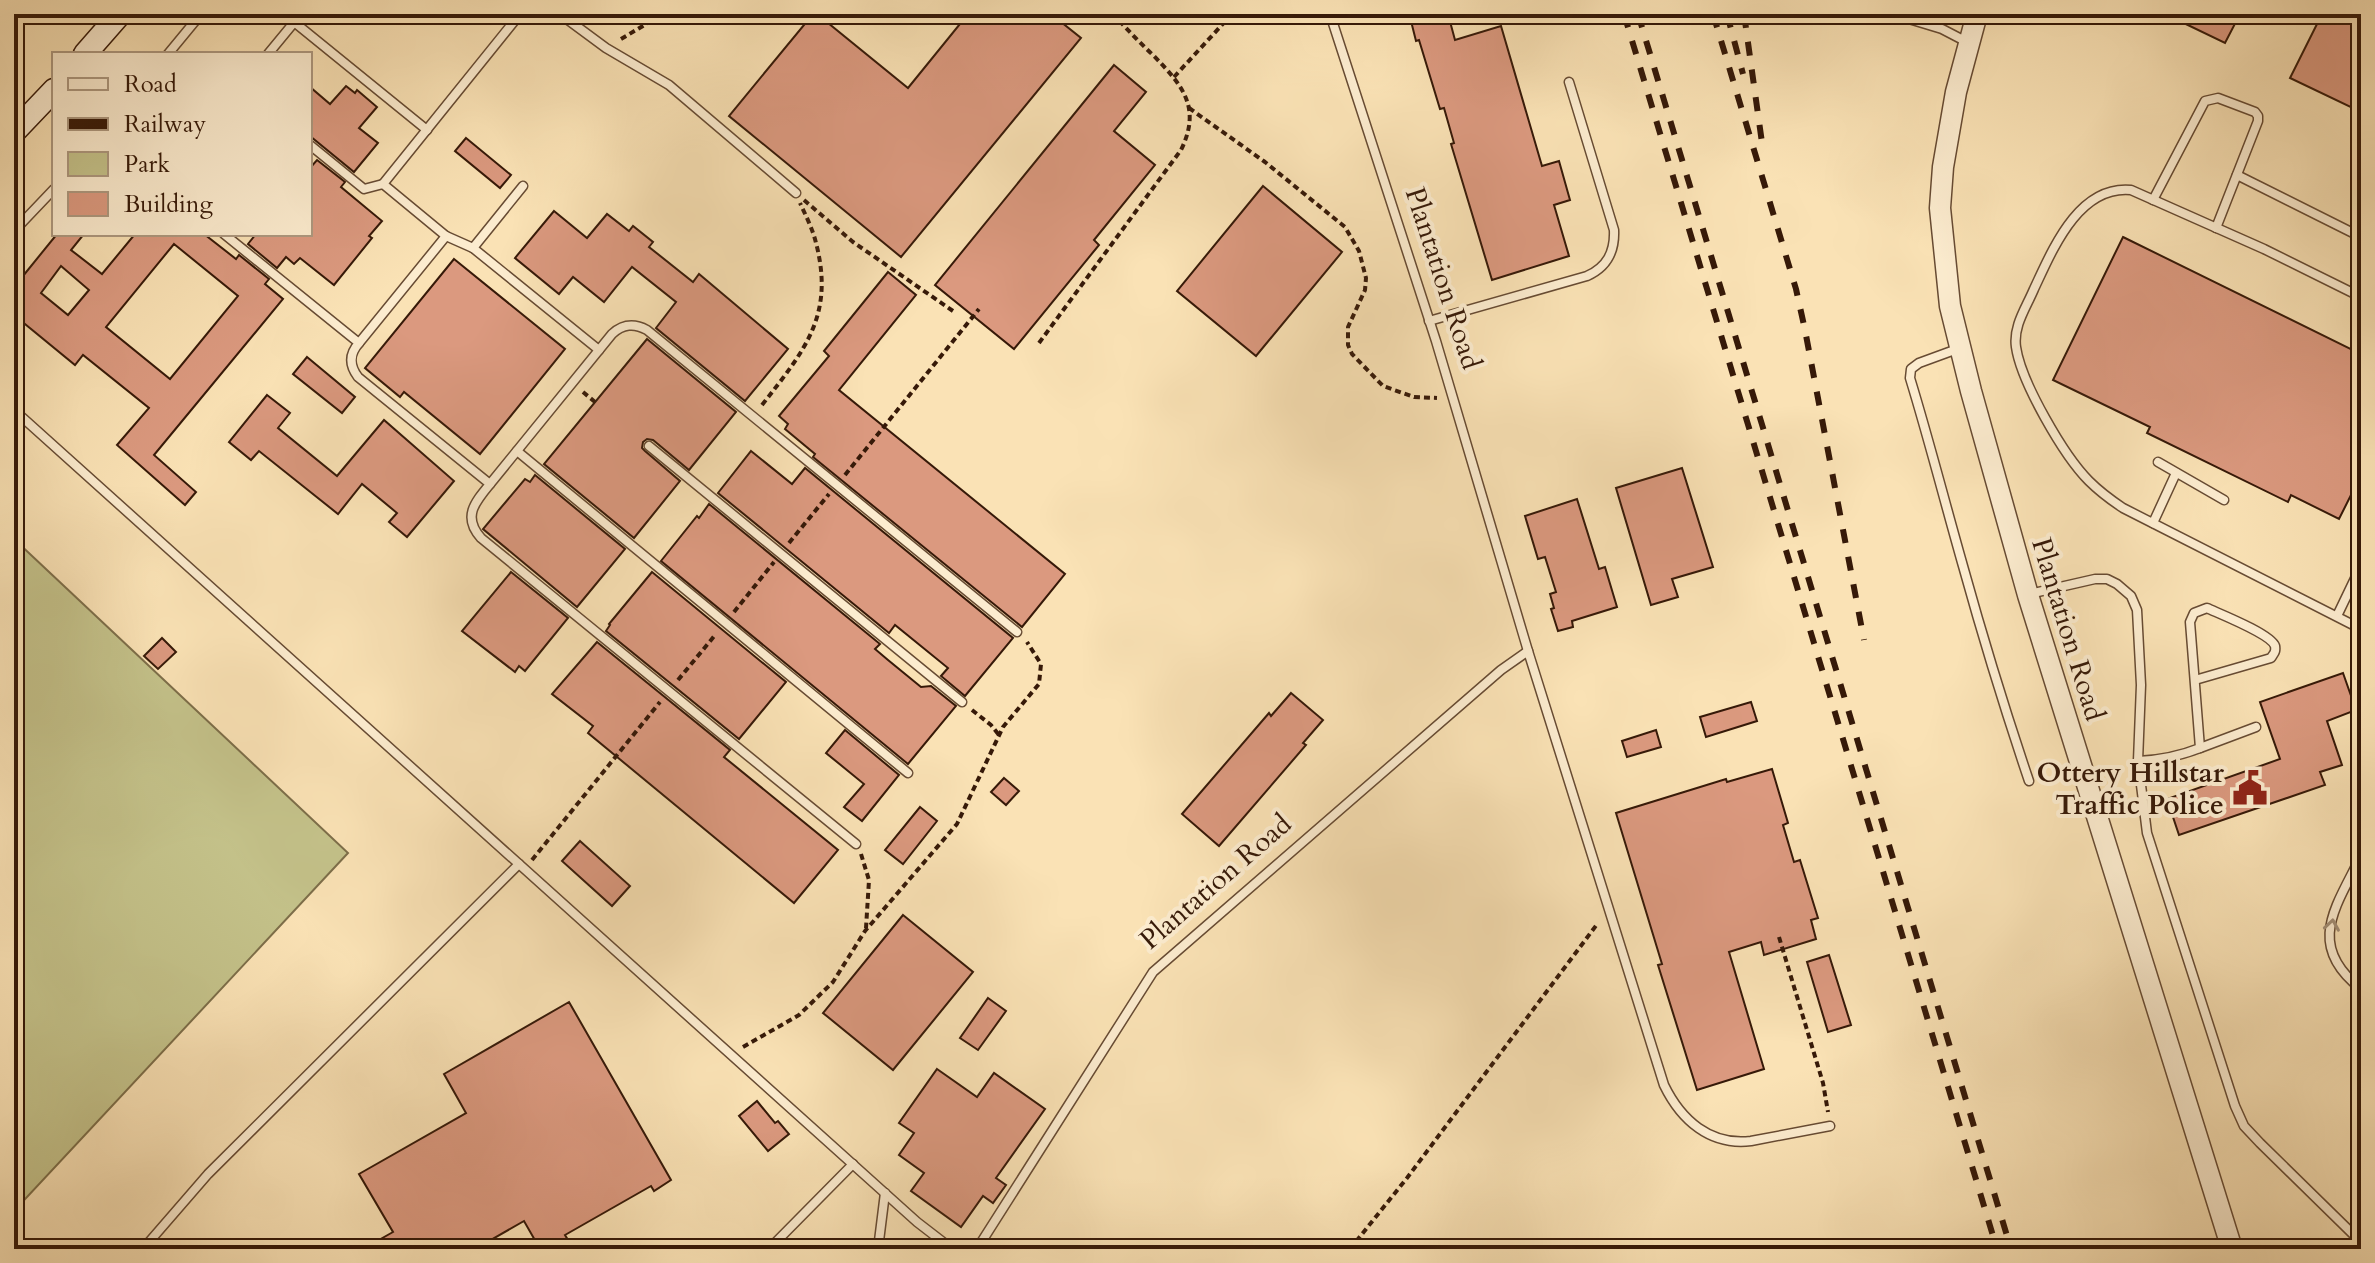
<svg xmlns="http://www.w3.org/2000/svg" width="2375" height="1263" viewBox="0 0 2375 1263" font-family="Cardo,serif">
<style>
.green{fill:#c4c28a;stroke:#7d6e49;stroke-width:2}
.building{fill:#db997f;stroke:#361908;stroke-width:2;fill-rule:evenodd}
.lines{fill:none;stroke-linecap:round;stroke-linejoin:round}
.service-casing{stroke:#674b33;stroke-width:11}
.tertiary-casing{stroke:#674b33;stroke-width:23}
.secondary-casing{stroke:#361908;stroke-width:25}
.path{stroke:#361908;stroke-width:4;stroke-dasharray:6 4;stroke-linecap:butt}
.service{stroke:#fceccf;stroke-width:8}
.tertiary{stroke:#fceccf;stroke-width:20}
.secondary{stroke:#fceccf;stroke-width:22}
.rail{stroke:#361908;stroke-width:6;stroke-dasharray:14 14;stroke-linecap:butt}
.oneway{stroke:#a38d75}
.labels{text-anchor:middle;stroke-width:8;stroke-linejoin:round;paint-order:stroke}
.street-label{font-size:28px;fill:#361908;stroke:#fceccf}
.poi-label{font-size:28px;font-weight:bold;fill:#361908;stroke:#fceccf;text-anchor:end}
</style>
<rect width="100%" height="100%" fill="#fae2b5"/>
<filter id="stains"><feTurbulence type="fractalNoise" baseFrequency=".0025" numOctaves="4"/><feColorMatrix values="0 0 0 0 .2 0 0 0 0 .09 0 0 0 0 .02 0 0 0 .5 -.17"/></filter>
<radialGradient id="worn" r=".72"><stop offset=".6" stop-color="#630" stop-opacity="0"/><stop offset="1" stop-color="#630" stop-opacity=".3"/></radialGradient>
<polygon class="green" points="14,539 348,853 14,1211"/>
<g class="building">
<polygon points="813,14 817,14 908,88 968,14 1051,14 1081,38 901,257 729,116"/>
<polygon points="1437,14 1448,14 1455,40 1501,26 1542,166 1559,161 1570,200 1554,205 1569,256 1492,280 1451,144 1454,143 1444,108 1440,109 1419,40 1416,41 1411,21"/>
<polygon points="2165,14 2240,14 2225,43"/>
<polygon points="2322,14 2361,14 2361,112 2290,78"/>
<polygon points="1114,65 1146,92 1114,131 1155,165 1094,240 1099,245 1014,349 935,285"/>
<polygon points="346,86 355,93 357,90 377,107 359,128 378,143 354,172 310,136 310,87 330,104"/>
<polygon points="466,138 511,175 500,188 455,151"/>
<polygon points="317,160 345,182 341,187 382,221 369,236 372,238 334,285 300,258 294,264 286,257 277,268 248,244 256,234 310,234 310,168"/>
<polygon points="1263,186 1342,252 1256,356 1177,291"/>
<polygon points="554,211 587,238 607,214 629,231 633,226 653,242 649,247 693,282 699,274 788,349 745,401 656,328 676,302 632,267 604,302 573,277 559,294 515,258"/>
<path d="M57,234h27l-13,16 31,24 33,-40h69l32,25 3,-4 30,24 -4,5 18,15 -129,156 42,37 -11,13 -68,-60 32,-37 -66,-53 -8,10 -61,-50v-46l9,7zM174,244l64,52 -68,83 -64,-52zM61,266l28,24 -21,25 -27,-22z"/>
<polygon points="2123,237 2361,354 2361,475 2339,519 2291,495 2288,502 2147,433 2150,427 2053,380"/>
<polygon points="454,259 565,349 480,454 404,392 400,397 365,368"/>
<polygon points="888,272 916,295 839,390 1065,574 1022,627 813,457 815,454 785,429 788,424 779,416 829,356 824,351"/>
<polygon points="647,339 736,412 689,470 653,440 647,439 643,442 642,448 645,451 680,481 634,538 544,464"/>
<polygon points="307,357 355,397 342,413 293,374"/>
<polygon points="267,395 290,413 278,428 337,476 384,420 454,481 407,537 389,522 397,513 362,484 338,514 259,451 251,460 229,442"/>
<polygon points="751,451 792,484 805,468 1013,638 965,696 941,676 948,668 895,625 889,633 718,493"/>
<polygon points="1682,468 1713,567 1672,579 1678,597 1651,605 1616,488"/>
<polygon points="535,475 625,549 577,607 483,529 525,479 530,482"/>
<polygon points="1577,499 1599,569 1605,567 1617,607 1572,621 1573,627 1558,631 1551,609 1554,608 1550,594 1556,592 1545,557 1538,559 1525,516"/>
<polygon points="709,504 880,644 875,649 888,660 921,687 931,686 956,706 908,764 661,561 697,516 699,518"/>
<polygon points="511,572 568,618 525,671 519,666 515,672 462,631"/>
<polygon points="652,572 786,682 739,739 606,631 610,625 609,624"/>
<polygon points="162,638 176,652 158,669 144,656"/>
<polygon points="597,642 730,750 724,757 838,850 794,903 588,733 593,726 552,694"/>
<polygon points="2343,673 2356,710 2327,721 2342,765 2320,772 2325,785 2179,835 2167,799 2280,759 2260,702"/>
<polygon points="1291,693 1323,720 1303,743 1306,745 1219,846 1182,814 1269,713 1271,716"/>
<polygon points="1751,702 1757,721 1706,737 1700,717"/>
<polygon points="845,730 899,775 862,821 844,807 864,784 826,753"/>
<polygon points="1656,730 1661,747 1627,757 1622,741"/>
<polygon points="1772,769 1788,823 1783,825 1794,862 1800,860 1818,918 1811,920 1816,939 1764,955 1761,942 1729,952 1764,1069 1697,1090 1658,965 1662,964 1616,813 1726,779 1727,782"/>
<polygon points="1004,778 1019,791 1006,805 991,792"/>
<polygon points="920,807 937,821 903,864 885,850"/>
<polygon points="580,841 630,886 612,906 562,861"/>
<polygon points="903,915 973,972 893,1070 823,1013"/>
<polygon points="1829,955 1851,1025 1828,1032 1807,962"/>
<polygon points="988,998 1006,1011 978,1050 960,1038"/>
<polygon points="569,1002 671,1180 654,1191 651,1186 565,1235 568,1240 552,1249 540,1249 524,1221 475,1249 363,1249 393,1232 359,1174 466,1113 444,1074"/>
<polygon points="937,1069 977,1097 994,1073 1045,1109 996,1178 1006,1185 993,1203 983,1196 961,1227 911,1191 924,1173 899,1155 914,1133 899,1123"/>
<polygon points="757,1101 775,1123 778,1121 789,1134 768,1151 739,1116"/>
</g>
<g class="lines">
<g class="service-casing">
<g id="service">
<polyline points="560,14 606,48 669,85 796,193"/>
<path d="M1330,14l106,327 92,310 136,434c17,35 46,61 87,56l79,-15"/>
<polyline points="1904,14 1909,19 1942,29 1967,42"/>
<polyline points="294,22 427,130"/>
<polyline points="168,54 201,14"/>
<polyline points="268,54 301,14"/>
<polyline points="310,145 364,189 383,184 446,236"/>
<polyline points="2237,175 2361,237"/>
<polyline points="383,184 520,14"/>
<polyline points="2153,200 2205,101 2218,98 2255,112 2258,116 2258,121 2216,228"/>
<polyline points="14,231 54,189"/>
<path d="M224,234l135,109c-10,11 -10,22 -1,34l132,107c-15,18 -28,33 -9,54l375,306"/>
<polyline points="473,248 599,350"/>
<path d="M2361,297l-97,-48 -133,-59c-53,-5 -79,61 -97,99 -8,19 -21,37 -18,58 5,35 48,109 73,134 11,11 22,19 34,27l238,121"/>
<path d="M1429,321l158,-45c20,-9 28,-24 27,-46l-45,-148"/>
<polyline points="359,343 446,236 473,248 523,186"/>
<path d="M1960,348l-41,15 -8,6 -1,9c19,62 35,125 53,188 20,72 42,144 66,215"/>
<polyline points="14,410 917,1222 952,1249"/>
<polyline points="649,446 962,702"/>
<polyline points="517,451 908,773"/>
<polyline points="2158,462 2224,500"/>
<path d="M490,484l122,-150c11,-10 22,-11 35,-4l370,302"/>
<polyline points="2153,523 2176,473"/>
<polyline points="2029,594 2095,579 2107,579 2117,584 2131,596 2137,610 2141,685 2138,761 2147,833 2235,1106 2244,1126 2260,1143 2361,1242"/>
<polyline points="2337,616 2361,566"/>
<polyline points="2200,748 2256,727"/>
<path d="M2138,761c21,-1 42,-5 62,-13l-10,-126 4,-9 13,-5c13,6 64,26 68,38 1,6 -1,7 -4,12l-76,22"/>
<path d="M2361,856c-25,51 -56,89 0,133"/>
<polyline points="143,1249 208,1174 519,864"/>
<polyline points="769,1249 853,1164"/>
<polyline points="878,1249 885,1193"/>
<polyline points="977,1249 1153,972 1501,670 1528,651"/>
</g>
</g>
<g class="tertiary-casing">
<polyline id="tertiary" points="1977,14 1956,92 1943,167 1940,208 1950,306 1971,391 2028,595 2232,1249"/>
</g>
<g class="secondary-casing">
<g id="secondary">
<polyline points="85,54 120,14"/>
<polyline points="14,132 54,90"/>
</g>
</g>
<g class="path">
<polyline points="621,39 663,14"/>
<polyline points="1174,77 1232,14"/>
<polyline points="1189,108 1265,162 1345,227 1359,251 1366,278 1365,290 1348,327 1348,345 1352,354 1383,386 1414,397 1437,398"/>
<polyline points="804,200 853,242 953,311"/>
<path d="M1039,343l142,-193c21,-43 1,-65 -28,-95 -14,-13 -27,-27 -40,-41"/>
<polyline points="583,392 595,402"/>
<path d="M762,405c42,-54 73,-89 54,-162 -3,-13 -10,-27 -16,-40"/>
<polyline points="845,475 979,309"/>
<polyline points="789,543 829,494"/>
<polyline points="734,612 774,562"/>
<polyline points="678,680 716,634"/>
<polyline points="972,710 991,725 999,735"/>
<polyline points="861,854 869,880 866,928"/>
<polyline points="532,860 660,702"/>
<polyline points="1779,937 1823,1083 1828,1112"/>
<polyline points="743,1047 799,1015 833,982 865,931 957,824 1003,727 1039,684 1041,664 1027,642"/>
<polyline points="1350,1249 1407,1178 1598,923"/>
</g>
<use href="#service" class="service"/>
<use href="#tertiary" class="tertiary"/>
<use href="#secondary" class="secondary"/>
<g class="rail">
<polyline points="1624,14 1997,1249"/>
<polyline points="1638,14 2011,1249"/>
<polyline points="1713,14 1796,289 1805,330 1864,640"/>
<polyline points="1727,14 1743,74"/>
<polyline points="1744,14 1763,150"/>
</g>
</g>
<defs><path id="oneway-chevron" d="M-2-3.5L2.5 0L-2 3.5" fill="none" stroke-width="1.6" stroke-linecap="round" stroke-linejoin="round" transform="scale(2)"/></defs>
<use class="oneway" href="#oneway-chevron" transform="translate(2332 925) rotate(-81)"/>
<defs>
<g id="civic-bare" transform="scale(2.76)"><path d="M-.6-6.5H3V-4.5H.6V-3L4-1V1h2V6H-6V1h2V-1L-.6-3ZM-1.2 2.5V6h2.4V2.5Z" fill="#8f2418" stroke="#fceccf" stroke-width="2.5" paint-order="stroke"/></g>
</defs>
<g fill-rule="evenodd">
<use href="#civic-bare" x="2250" y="788"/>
</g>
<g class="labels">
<g class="street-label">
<text transform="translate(1444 278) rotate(72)" y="10">Plantation Road</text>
<text transform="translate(2069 629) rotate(73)" y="10">Plantation Road</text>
<text transform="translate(1215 881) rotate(-41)" y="10">Plantation Road</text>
</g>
<g class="poi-label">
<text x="2224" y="782">Ottery Hillstar<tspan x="2224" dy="32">Traffic Police</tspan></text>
</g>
</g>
<rect width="2375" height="1263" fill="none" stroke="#fae2b5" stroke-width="48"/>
<rect x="16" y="16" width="2343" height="1231" fill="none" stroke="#361908" stroke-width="4"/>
<rect x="24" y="24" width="2327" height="1215" fill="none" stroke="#361908" stroke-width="2"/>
<rect x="52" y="52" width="260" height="184" fill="#fceccf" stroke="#ad987f" stroke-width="2"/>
<rect x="68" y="78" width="40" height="12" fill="#fceccf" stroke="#ad987f" stroke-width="2"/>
<text x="124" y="92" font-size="24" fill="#361908">Road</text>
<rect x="68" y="118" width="40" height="12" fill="#361908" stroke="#ad987f" stroke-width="2"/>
<text x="124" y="132" font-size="24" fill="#361908">Railway</text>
<rect x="68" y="152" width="40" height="24" fill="#c4c28a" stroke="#ad987f" stroke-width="2"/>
<text x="124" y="172" font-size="24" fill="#361908">Park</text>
<rect x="68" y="192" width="40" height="24" fill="#db997f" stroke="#ad987f" stroke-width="2"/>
<text x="124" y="212" font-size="24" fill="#361908">Building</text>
<rect width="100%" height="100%" filter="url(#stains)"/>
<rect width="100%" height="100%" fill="url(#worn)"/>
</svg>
